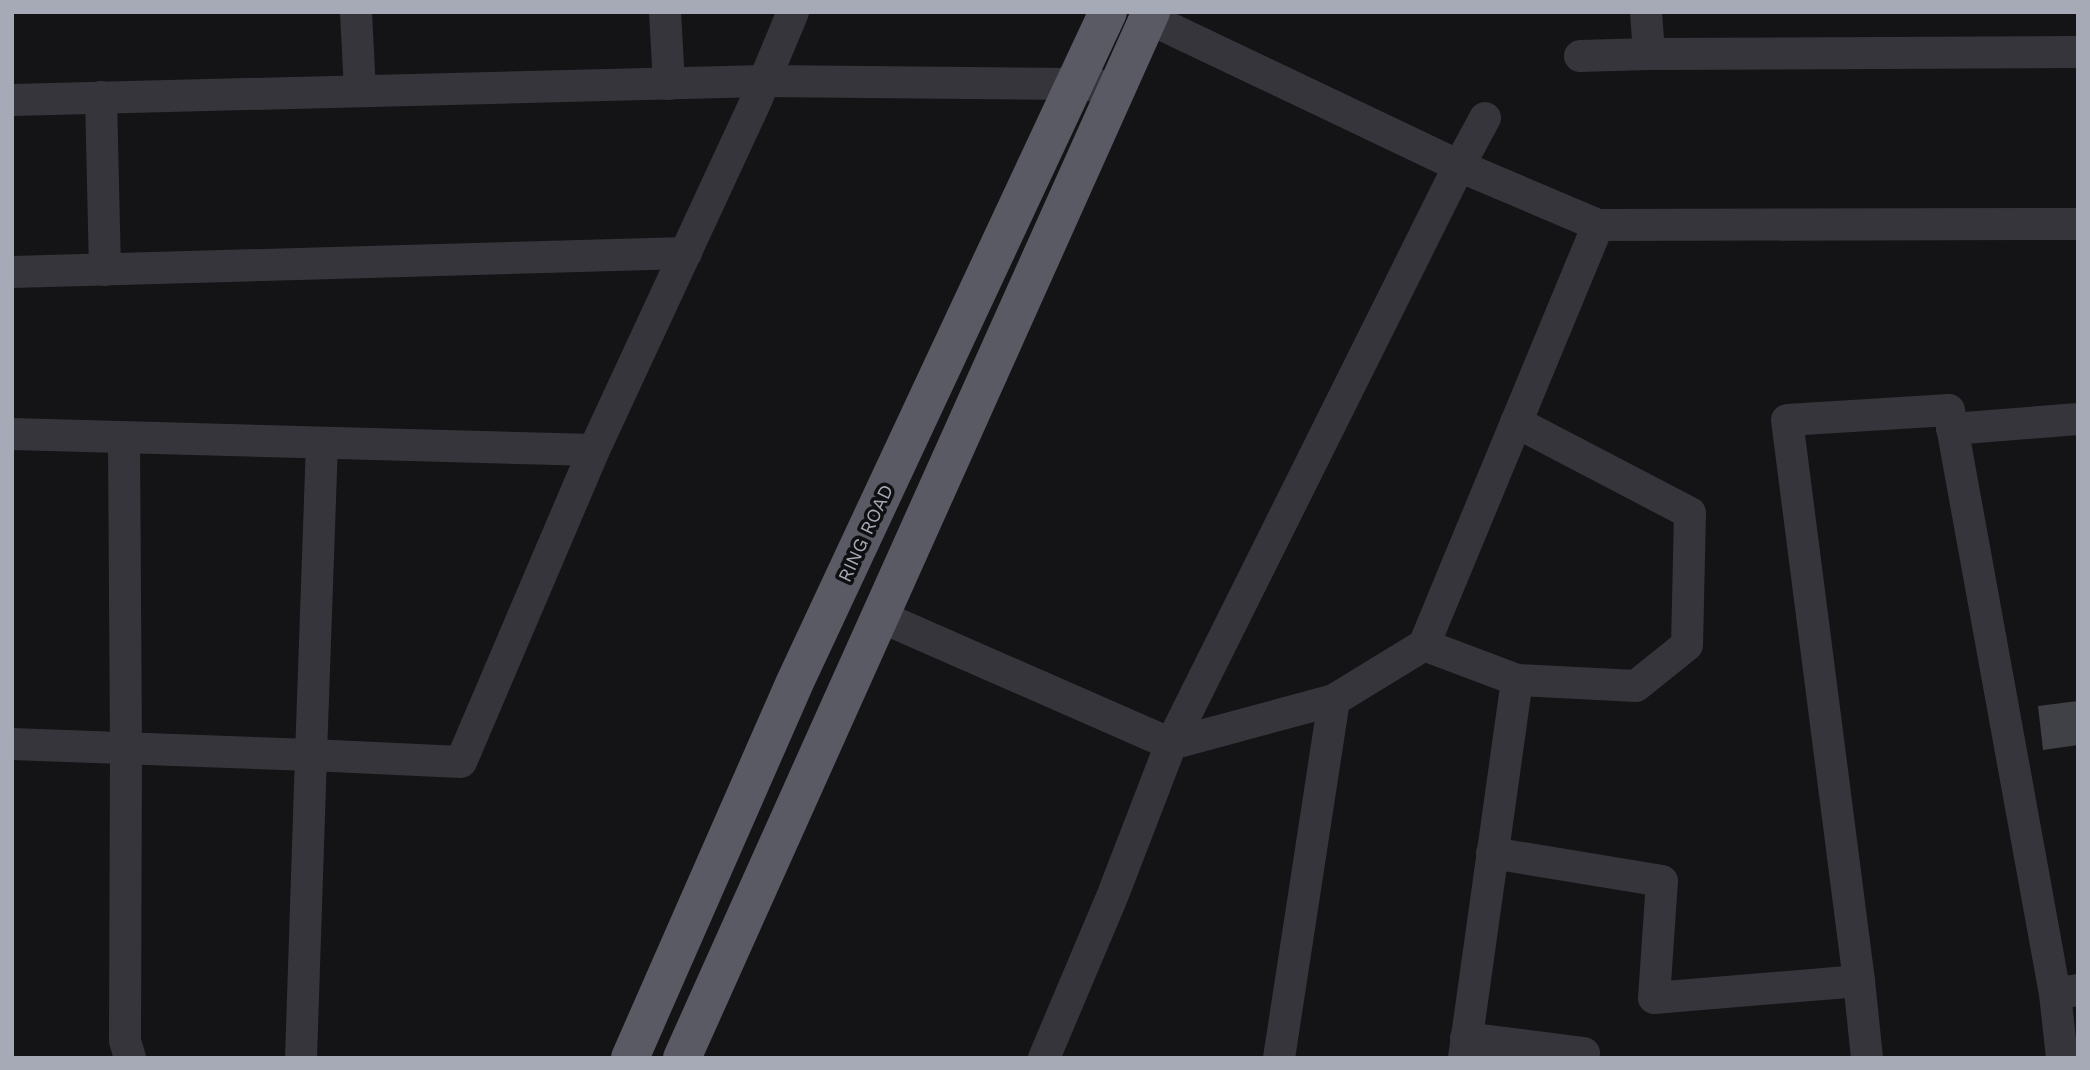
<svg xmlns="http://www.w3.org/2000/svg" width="2090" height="1070" viewBox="0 0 2090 1070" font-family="'Work Sans',sans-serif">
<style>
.building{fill:#404146}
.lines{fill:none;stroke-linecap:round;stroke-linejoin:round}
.minor{stroke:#35353b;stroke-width:32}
.trunk{stroke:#595a63;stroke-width:38}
.labels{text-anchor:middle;stroke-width:7;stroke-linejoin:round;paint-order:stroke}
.street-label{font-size:19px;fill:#a6a9b6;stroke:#0f0f11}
</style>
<rect width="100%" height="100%" fill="#141416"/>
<polygon class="building" points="2078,701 2078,745 2043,750 2038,706"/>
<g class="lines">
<g class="minor">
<polyline points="356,12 360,91"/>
<polyline points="665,12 669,84"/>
<polyline points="1646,12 1649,54"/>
<polyline points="1148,18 1459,166 1598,225 2078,224"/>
<polyline points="1580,56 1649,54 2078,52"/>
<polyline points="101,97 105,270"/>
<polyline points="12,100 764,81 1076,84 1116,87"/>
<polyline points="12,272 686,253"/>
<polyline points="1516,422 1690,513 1687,645 1636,686 1517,680"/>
<polyline points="1952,429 2078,419"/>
<polyline points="12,434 594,450 755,103 793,12"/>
<polyline points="124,438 126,749 125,1041 130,1058"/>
<polyline points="322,443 311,755 461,762 594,450"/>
<polyline points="879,616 1171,744 1334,700 1424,645 1598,225"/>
<polyline points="1424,645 1517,680 1464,1058"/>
<polyline points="12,744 311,755 301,1058"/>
<polyline points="1492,853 1662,881 1654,998 1859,981 1787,420 1949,410 2055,994 2078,990"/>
<polyline points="1859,981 1867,1058"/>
<polyline points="2055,994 2062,1058"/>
<polyline points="1466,1038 1584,1053"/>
<polyline points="1044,1058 1112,897 1171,744 1459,166 1485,118"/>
<polyline points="1279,1058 1334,700"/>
</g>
<g class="trunk">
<polyline points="630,1058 795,682 1108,12"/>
<polyline points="682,1058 1151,12"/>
</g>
</g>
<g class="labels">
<g class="street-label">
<text transform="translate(865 533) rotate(-65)" y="7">RING ROAD</text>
</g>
</g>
<rect width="2090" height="1070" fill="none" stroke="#a6a9b6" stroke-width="28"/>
</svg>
